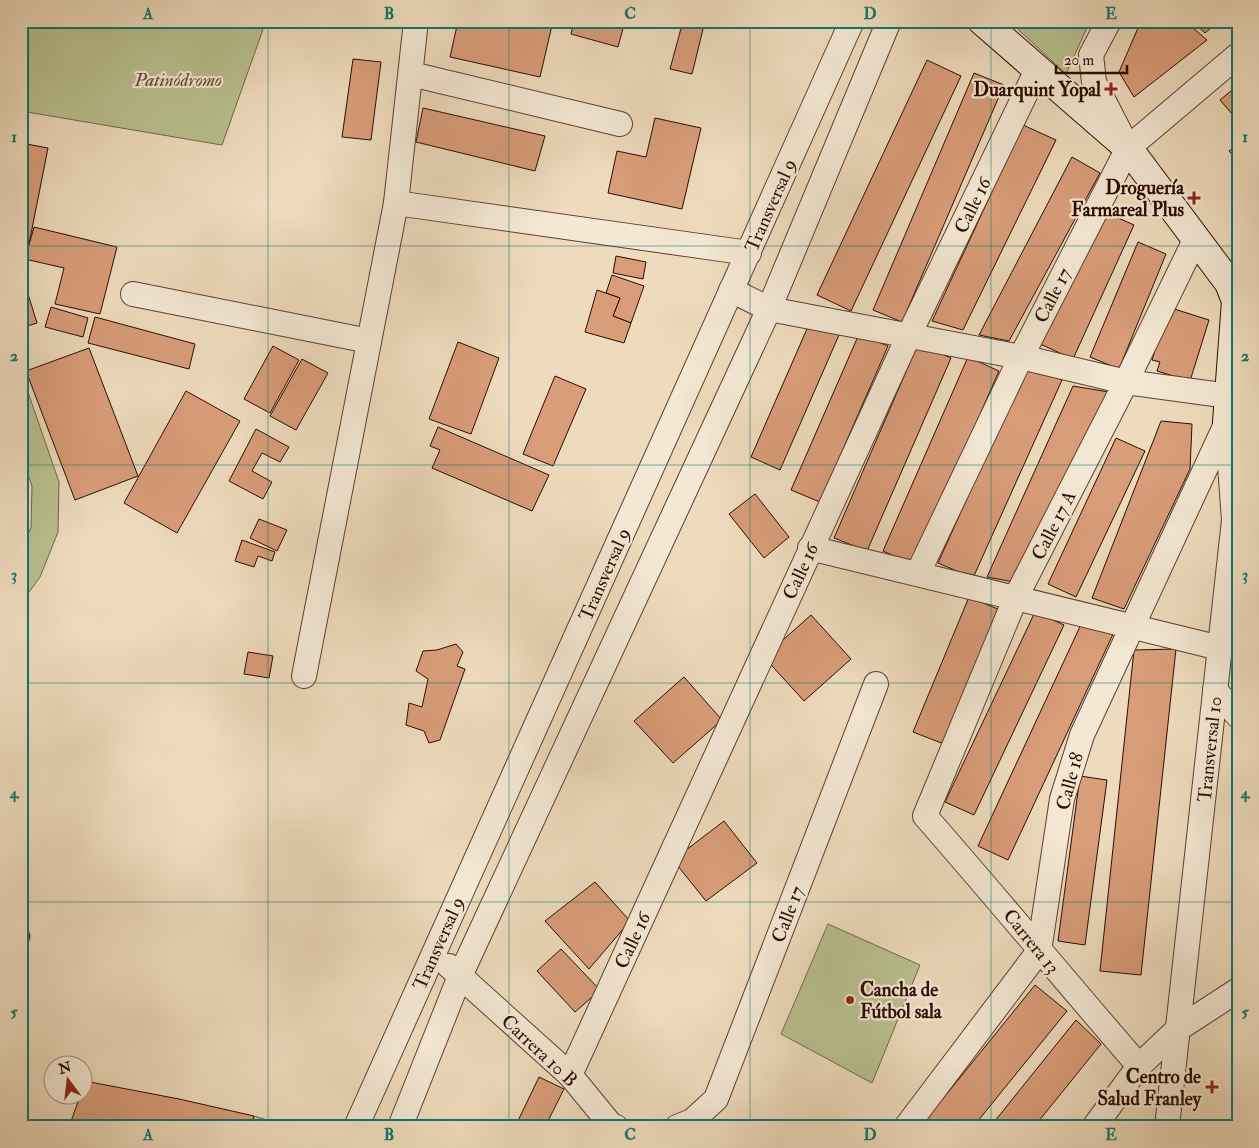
<svg xmlns="http://www.w3.org/2000/svg" width="1259" height="1148" viewBox="0 0 1259 1148" font-family="'IM FELL Double Pica',serif">
<style>
.green{fill:#b9c090;stroke:#726648}
.building{fill:#d89d79;stroke:#2c0b01}
.lines{fill:none;stroke-linecap:round;stroke-linejoin:round}
.lane-casing{stroke:#5c3f30;stroke-width:15}
.street-casing{stroke:#5c3f30;stroke-width:26}
.secondary-casing{stroke:#2c0b01;stroke-width:30}
.lane{stroke:#f4e8d4;stroke-width:12}
.street{stroke:#f4e8d4;stroke-width:24}
.secondary{stroke:#f4e8d4;stroke-width:28}
.grid{fill:none;stroke:#0f766e;stroke-width:1;stroke-opacity:0.55}
.poi-dot{fill:#8f2418;stroke:#f4e8d4;stroke-width:2}
.labels{text-anchor:middle;stroke-width:4.5;stroke-linejoin:round;paint-order:stroke}
.park-label{font-size:19px;font-style:italic;fill:#5d4a33;stroke:#f4e8d4}
.poi-label{font-size:19px;font-weight:bold;fill:#2c0b01;stroke:#f4e8d4;text-anchor:end}
.street-label{font-size:19px;fill:#2c0b01;stroke:#f4e8d4}
.neatline{fill:none;stroke:#0f766e;stroke-width:2}
.grid-label{font-size:16px;text-anchor:middle;font-weight:bold;fill:#0f766e}
</style>
<rect width="100%" height="100%" fill="#eedbbd"/>
<filter id="stains"><feTurbulence type="fractalNoise" baseFrequency=".004" numOctaves="4"/><feColorMatrix values="0 0 0 0 .2 0 0 0 0 .09 0 0 0 0 .02 0 0 0 .5 -.17"/></filter>
<radialGradient id="worn" r=".72"><stop offset=".6" stop-color="#630" stop-opacity="0"/><stop offset="1" stop-color="#630" stop-opacity=".3"/></radialGradient>
<g class="green">
<polygon points="21,21 266,21 222,145 21,111"/>
<polygon points="1009,21 1090,21 1066,74"/>
<polygon points="21,372 59,482 58,532 40,577 21,603 21,553 31,527 32,486 21,454"/>
<polygon points="828,924 920,965 872,1083 781,1034"/>
<polygon points="254,1116 290,1127 250,1127"/>
</g>
<g class="building">
<polygon points="458,21 553,21 540,77 450,57"/>
<polygon points="574,21 625,21 618,47 571,34"/>
<polygon points="683,21 705,21 692,74 670,69"/>
<polygon points="1141,21 1185,21 1207,40 1134,97 1119,72"/>
<polygon points="1192,21 1219,21 1205,33"/>
<polygon points="353,59 381,62 371,140 342,137"/>
<polygon points="927,60 961,76 851,311 817,295"/>
<polygon points="974,73 1004,85 902,322 873,310"/>
<polygon points="1238,85 1238,121 1220,100"/>
<polygon points="423,108 545,136 535,171 416,142"/>
<polygon points="655,118 701,128 682,209 608,193 617,151 646,157"/>
<polygon points="1023,125 1056,140 963,330 932,321"/>
<polygon points="21,143 48,148 27,254 21,253"/>
<polygon points="1238,144 1238,161 1229,151"/>
<polygon points="1072,157 1100,173 1009,341 979,335"/>
<polygon points="1098,209 1134,225 1073,359 1038,343"/>
<polygon points="34,227 117,247 100,314 55,304 64,268 25,259"/>
<polygon points="1138,242 1166,254 1119,369 1090,357"/>
<polygon points="616,256 646,262 643,279 613,273"/>
<polygon points="612,275 644,286 631,323 613,316 620,298 606,293"/>
<polygon points="23,278 37,323 21,328 21,279"/>
<polygon points="597,290 620,298 613,316 631,323 624,343 585,332"/>
<polygon points="51,307 88,318 83,337 45,327"/>
<polygon points="1168,307 1209,320 1190,381 1157,371 1160,362 1152,360"/>
<polygon points="95,317 195,344 189,369 88,343"/>
<polygon points="810,322 839,335 780,470 751,457"/>
<polygon points="859,334 888,346 820,502 791,490"/>
<polygon points="458,342 499,358 471,434 429,419"/>
<polygon points="918,344 951,358 867,551 834,538"/>
<polygon points="273,346 299,360 270,413 244,399"/>
<polygon points="89,348 138,476 75,500 26,371"/>
<polygon points="968,357 999,371 914,565 883,551"/>
<polygon points="302,359 328,373 296,430 270,416"/>
<polygon points="1027,365 1062,380 973,578 938,563"/>
<polygon points="555,376 586,389 553,466 523,454"/>
<polygon points="1073,386 1109,392 1014,582 987,577"/>
<polygon points="186,391 240,421 177,533 124,503"/>
<polygon points="1161,421 1192,424 1190,469 1124,609 1092,598"/>
<polygon points="438,427 549,475 532,511 432,468 440,450 430,446"/>
<polygon points="256,429 289,447 280,462 262,453 252,471 272,482 263,499 229,481"/>
<polygon points="1116,438 1145,451 1076,597 1048,584"/>
<polygon points="755,494 789,537 764,558 729,514"/>
<polygon points="259,519 287,530 277,551 250,538"/>
<polygon points="242,540 275,552 272,561 258,556 254,567 235,561"/>
<polygon points="969,597 1000,610 944,744 913,732"/>
<polygon points="1035,612 1064,625 974,815 945,802"/>
<polygon points="811,615 851,659 804,701 764,657"/>
<polygon points="1084,618 1114,632 1008,860 978,846"/>
<polygon points="456,644 463,652 457,666 465,669 440,740 429,743 424,731 406,725 409,703 422,707 428,679 416,671 423,651 437,650"/>
<polygon points="1176,649 1141,975 1100,971 1134,650"/>
<polygon points="248,652 273,656 269,678 244,674"/>
<polygon points="684,677 722,720 673,763 634,721"/>
<polygon points="1080,776 1107,780 1085,945 1058,941"/>
<polygon points="724,821 757,863 706,901 673,860"/>
<polygon points="595,882 630,921 589,969 545,921"/>
<polygon points="561,949 600,990 575,1012 537,971"/>
<polygon points="1035,985 1067,1011 973,1127 920,1127"/>
<polygon points="1076,1020 1101,1044 1034,1127 990,1127"/>
<polygon points="539,1077 564,1089 545,1127 515,1127"/>
<polygon points="85,1081 179,1099 254,1116 250,1127 69,1127 80,1096 82,1096"/>
</g>
<g class="lines">
<g class="lane-casing">
<polyline id="lane" points="21,931 23,936 21,943"/>
</g>
<g class="street-casing">
<g id="street">
<polyline points="1109,21 1091,55 1094,82 1126,144"/>
<polyline points="411,74 620,124"/>
<polyline points="396,203 749,253"/>
<polyline points="731,290 769,309 1021,357 1126,382 1229,396"/>
<polyline points="133,294 369,341"/>
<polyline points="810,548 1220,648"/>
<polyline points="918,573 1021,357 1128,148 1238,55"/>
<polyline points="304,676 396,203 416,21"/>
<polyline points="1215,690 1238,716"/>
<polyline points="449,966 570,1075 611,1125 616,1127"/>
<path d="M1139,1066c-72,-83 -142,-168 -214,-250l91,-219 110,-215 69,-142"/>
<polyline points="570,1075 909,335 1037,70"/>
<polyline points="356,1127 852,21"/>
<polyline points="400,1127 460,976 769,309 889,21"/>
<polyline points="677,1127 692,1121 716,1099 876,684"/>
<polyline points="906,1127 1039,951 1062,799 1082,735 1227,422"/>
<polyline points="1094,1127 1139,1066 1178,1029 1238,990"/>
<polyline points="1167,1127 1234,520 1227,425"/>
</g>
</g>
<g class="secondary-casing">
<polyline id="secondary" points="982,21 1128,148 1229,283 1236,301 1227,422 1238,436"/>
</g>
<use href="#lane" class="lane"/>
<use href="#street" class="street"/>
<use href="#secondary" class="secondary"/>
</g>
<path class="grid" d="M268,21v1106M509,21v1106M750,21v1106M991,21v1106M21,246h1217M21,465h1217M21,683h1217M21,902h1217"/>
<g class="poi-dot">
<path d="M1108.5 81.5h5v5h5v5h-5v5h-5v-5h-5v-5h5z"/>
<path d="M1191.5 190.5h5v5h5v5h-5v5h-5v-5h-5v-5h5z"/>
<circle cx="850" cy="1000" r="5"/>
<path d="M1209.5 1079.5h5v5h5v5h-5v5h-5v-5h-5v-5h5z"/>
</g>
<g class="labels">
<g class="park-label">
<text x="178" y="86">Patinódromo</text>
</g>
<g class="poi-label">
<text x="1101" y="96">Duarquint Yopal</text>
<text x="1184" y="194">Droguería<tspan x="1184" dy="22">Farmareal Plus</tspan></text>
<text x="860" y="996" text-anchor="start">Cancha de<tspan x="860" dy="22">Fútbol sala</tspan></text>
<text x="1201" y="1083">Centro de<tspan x="1201" dy="22">Salud Franley</tspan></text>
</g>
<g class="street-label">
<text transform="translate(770 205) rotate(-66)" y="7">Transversal 9</text>
<text transform="translate(972 205) rotate(-64)" y="7">Calle 16</text>
<text transform="translate(1052 295) rotate(-63)" y="7">Calle 17</text>
<text transform="translate(1053 525) rotate(-63)" y="7">Calle 17 A</text>
<text transform="translate(800 571) rotate(-65)" y="7">Calle 16</text>
<text transform="translate(604 574) rotate(-66)" y="7">Transversal 9</text>
<text transform="translate(1209 749) rotate(-84)" y="7">Transversal 10</text>
<text transform="translate(1069 781) rotate(-75)" y="7">Calle 18</text>
<text transform="translate(787 914) rotate(-69)" y="7">Calle 17</text>
<text transform="translate(632 940) rotate(-65)" y="7">Calle 16</text>
<text transform="translate(1032 941) rotate(51)" y="7">Carrera 13</text>
<text transform="translate(438 943) rotate(-66)" y="7">Transversal 9</text>
<text transform="translate(540 1050) rotate(43)" y="7">Carrera 10 B</text>
</g>
</g>
<rect width="1259" height="1148" fill="none" stroke="#eedbbd" stroke-width="55"/>
<g transform="translate(68 1080) rotate(345)"><circle r="24" fill="#f4e8d4" stroke="#a49080"/>
<path d="M0-4L9 19L0 12L-9 19Z" fill="#8f2418"/>
<text y="-8" font-size="14" font-weight="bold" text-anchor="middle" fill="#2c0b01">N</text>
</g>
<path d="M1056 65v8h71v-8" fill="none" stroke="#2c0b01" stroke-width="2.5"/>
<text x="1064" y="65" font-size="15" fill="#2c0b01" stroke="#f4e8d4" stroke-width="4" paint-order="stroke">20 m</text>
<rect x="28" y="28" width="1204" height="1092" class="neatline"/>
<g class="grid-label">
<text x="148" y="19">A</text>
<text x="389" y="19">B</text>
<text x="630" y="19">C</text>
<text x="870" y="19">D</text>
<text x="1111" y="19">E</text>
<text x="14" y="142">1</text>
<text x="1245" y="142">1</text>
<text x="14" y="361">2</text>
<text x="1245" y="361">2</text>
<text x="14" y="580">3</text>
<text x="1245" y="580">3</text>
<text x="14" y="798">4</text>
<text x="1245" y="798">4</text>
<text x="14" y="1017">5</text>
<text x="1245" y="1017">5</text>
<text x="148" y="1140">A</text>
<text x="389" y="1140">B</text>
<text x="630" y="1140">C</text>
<text x="870" y="1140">D</text>
<text x="1111" y="1140">E</text>
</g>
<rect width="100%" height="100%" filter="url(#stains)"/>
<rect width="100%" height="100%" fill="url(#worn)"/>
</svg>
